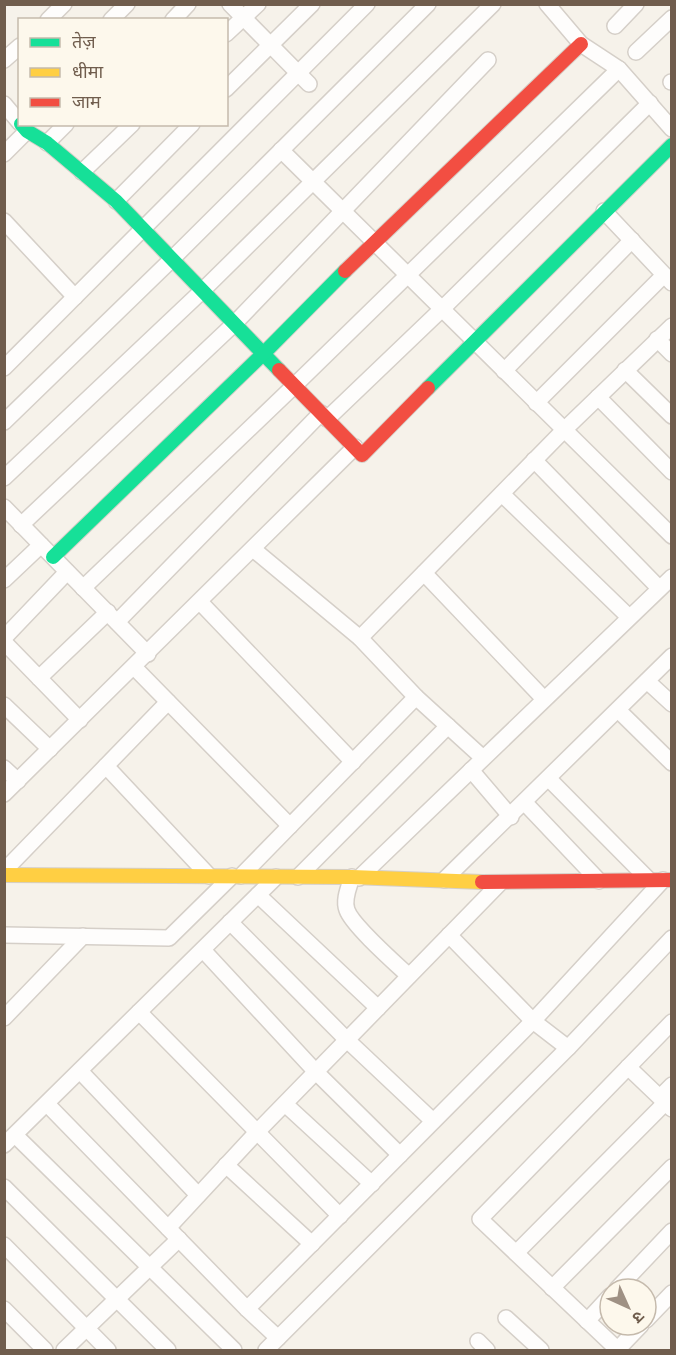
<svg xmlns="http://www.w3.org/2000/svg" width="676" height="1355" viewBox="0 0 676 1355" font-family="'Sofia Sans Condensed','Noto Sans Devanagari',sans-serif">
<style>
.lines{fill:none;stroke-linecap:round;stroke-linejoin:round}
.street-casing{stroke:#d5cfc8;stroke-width:18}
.fast-casing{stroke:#d5cfc8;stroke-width:16}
.slow-casing{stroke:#d5cfc8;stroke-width:16}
.jam-casing{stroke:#d5cfc8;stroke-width:16}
.street{stroke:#fefdfc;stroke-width:15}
.fast{stroke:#16e098;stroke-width:14}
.slow{stroke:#ffcf43;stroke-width:14}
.jam{stroke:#f24e42;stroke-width:14}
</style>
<rect width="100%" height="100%" fill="#f6f2ea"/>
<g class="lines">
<g class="street-casing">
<g id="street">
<polyline points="230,4 309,84"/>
<polyline points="547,4 581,44 619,69 672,129"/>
<polyline points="48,20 64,4"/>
<polyline points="111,20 127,4"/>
<polyline points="173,20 188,4"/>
<polyline points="615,26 636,4"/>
<polyline points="226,34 258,4"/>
<polyline points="636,52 672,18"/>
<polyline points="4,60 20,46"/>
<polyline points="671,82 672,82"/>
<polyline points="226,89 312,4"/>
<polyline points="4,104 20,123"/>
<polyline points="47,143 66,124"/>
<polyline points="281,150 672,536"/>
<polyline points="4,154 27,131"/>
<polyline points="82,172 132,124"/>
<polyline points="116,201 192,124"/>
<polyline points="604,211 672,283"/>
<polyline points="4,221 75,297"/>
<polyline points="657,339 672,354"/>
<polyline points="4,368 367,4"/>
<polyline points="625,370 672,416"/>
<polyline points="504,371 632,240"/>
<polyline points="598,397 672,472"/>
<polyline points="536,403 664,275"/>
<polyline points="327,419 443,308 650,103"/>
<polyline points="4,422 172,259 428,4"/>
<polyline points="534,460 659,588"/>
<polyline points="4,478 203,290 493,4"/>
<polyline points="502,494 629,617"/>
<polyline points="4,507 148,654"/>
<polyline points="21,525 235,323 488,60"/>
<polyline points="253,549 360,638 416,697 483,758"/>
<polyline points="424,573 544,699"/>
<polyline points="4,580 41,545"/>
<polyline points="83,588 295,385 619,69"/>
<polyline points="200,602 353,762"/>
<polyline points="117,622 321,413"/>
<polyline points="4,638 67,572"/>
<polyline points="360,638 564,430 672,326"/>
<polyline points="4,642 80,720"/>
<polyline points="134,667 290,826"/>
<polyline points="39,678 108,612"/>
<polyline points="647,681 672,704"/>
<polyline points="4,705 50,749"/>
<polyline points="618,710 672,763"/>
<polyline points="106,766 209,876"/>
<polyline points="4,768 18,781"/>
<polyline points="471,770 511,817"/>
<polyline points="549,779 649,880"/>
<polyline points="4,794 355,447"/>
<polyline points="525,803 599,881"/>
<polyline points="4,871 168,702"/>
<polyline points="241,876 416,697"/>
<polyline points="298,877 448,726"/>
<path d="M352,877c-3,10 -9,23 -5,33 5,15 48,53 62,66"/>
<polyline points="359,878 672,577"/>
<polyline points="444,880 672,656"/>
<polyline points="258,895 378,1008"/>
<polyline points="230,922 347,1040 433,1121"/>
<polyline points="4,935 169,938 232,876"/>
<polyline points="449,935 533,1021 568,1048"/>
<polyline points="203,950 316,1072 400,1155"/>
<polyline points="139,1012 340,1216"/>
<polyline points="4,1018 83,936"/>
<polyline points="628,1067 672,1109"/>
<polyline points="80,1071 198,1195"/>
<polyline points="660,1097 672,1085"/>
<polyline points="47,1104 247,1309 278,1338"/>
<polyline points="285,1104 372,1184"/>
<polyline points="15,1135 234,1350"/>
<polyline points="4,1145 276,877"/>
<polyline points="226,1165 312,1244"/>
<polyline points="4,1187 168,1350"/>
<polyline points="168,1228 257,1132 500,883"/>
<polyline points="4,1245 108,1350"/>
<polyline points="516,1253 665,1103"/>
<polyline points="552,1288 672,1167"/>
<polyline points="617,1289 672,1231"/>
<polyline points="4,1309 45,1350"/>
<polyline points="247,1309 533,1021 663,880"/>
<polyline points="506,1318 541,1350"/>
<polyline points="646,1320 672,1293"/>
<polyline points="587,1321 610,1296"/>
<polyline points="478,1341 487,1350"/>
<polyline points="64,1350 179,1239"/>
<polyline points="266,1350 568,1048 672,938"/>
<polyline points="617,1350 641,1325"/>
<polyline points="618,1350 480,1219 672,1022"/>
</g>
</g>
<g class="fast-casing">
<g id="fast">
<polyline points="21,124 27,131 47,143 116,201 279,370"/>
<polyline points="428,388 672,145"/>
<polyline points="53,557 264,353 345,271"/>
</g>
</g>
<g class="slow-casing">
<polyline id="slow" points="4,875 352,877 482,882"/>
</g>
<g class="jam-casing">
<g id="jam">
<polyline points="345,271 581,44"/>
<polyline points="279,370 362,455 428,388"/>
<polyline points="482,882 672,880"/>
</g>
</g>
<use href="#street" class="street"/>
<use href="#fast" class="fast"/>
<use href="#slow" class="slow"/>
<use href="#jam" class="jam"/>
</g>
<rect width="676" height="1355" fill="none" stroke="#705d4d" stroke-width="12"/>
<rect x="18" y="18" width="210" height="108" fill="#fdf8ec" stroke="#c5baac" stroke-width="1.5"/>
<rect x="30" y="38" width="30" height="9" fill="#16e098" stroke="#c5baac" stroke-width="1.5"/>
<text x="72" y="48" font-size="18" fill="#705d4d">तेज़</text>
<rect x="30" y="68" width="30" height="9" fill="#ffcf43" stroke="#c5baac" stroke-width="1.5"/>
<text x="72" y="78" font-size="18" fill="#705d4d">धीमा</text>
<rect x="30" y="98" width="30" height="9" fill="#f24e42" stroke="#c5baac" stroke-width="1.5"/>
<text x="72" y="108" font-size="18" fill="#705d4d">जाम</text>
<g transform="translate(628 1307) rotate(135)"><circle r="28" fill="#fdf8ec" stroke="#c5baac" stroke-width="1.5"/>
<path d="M0-4.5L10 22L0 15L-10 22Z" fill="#9f9184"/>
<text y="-9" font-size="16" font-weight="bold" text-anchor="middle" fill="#705d4d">उ</text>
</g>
</svg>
